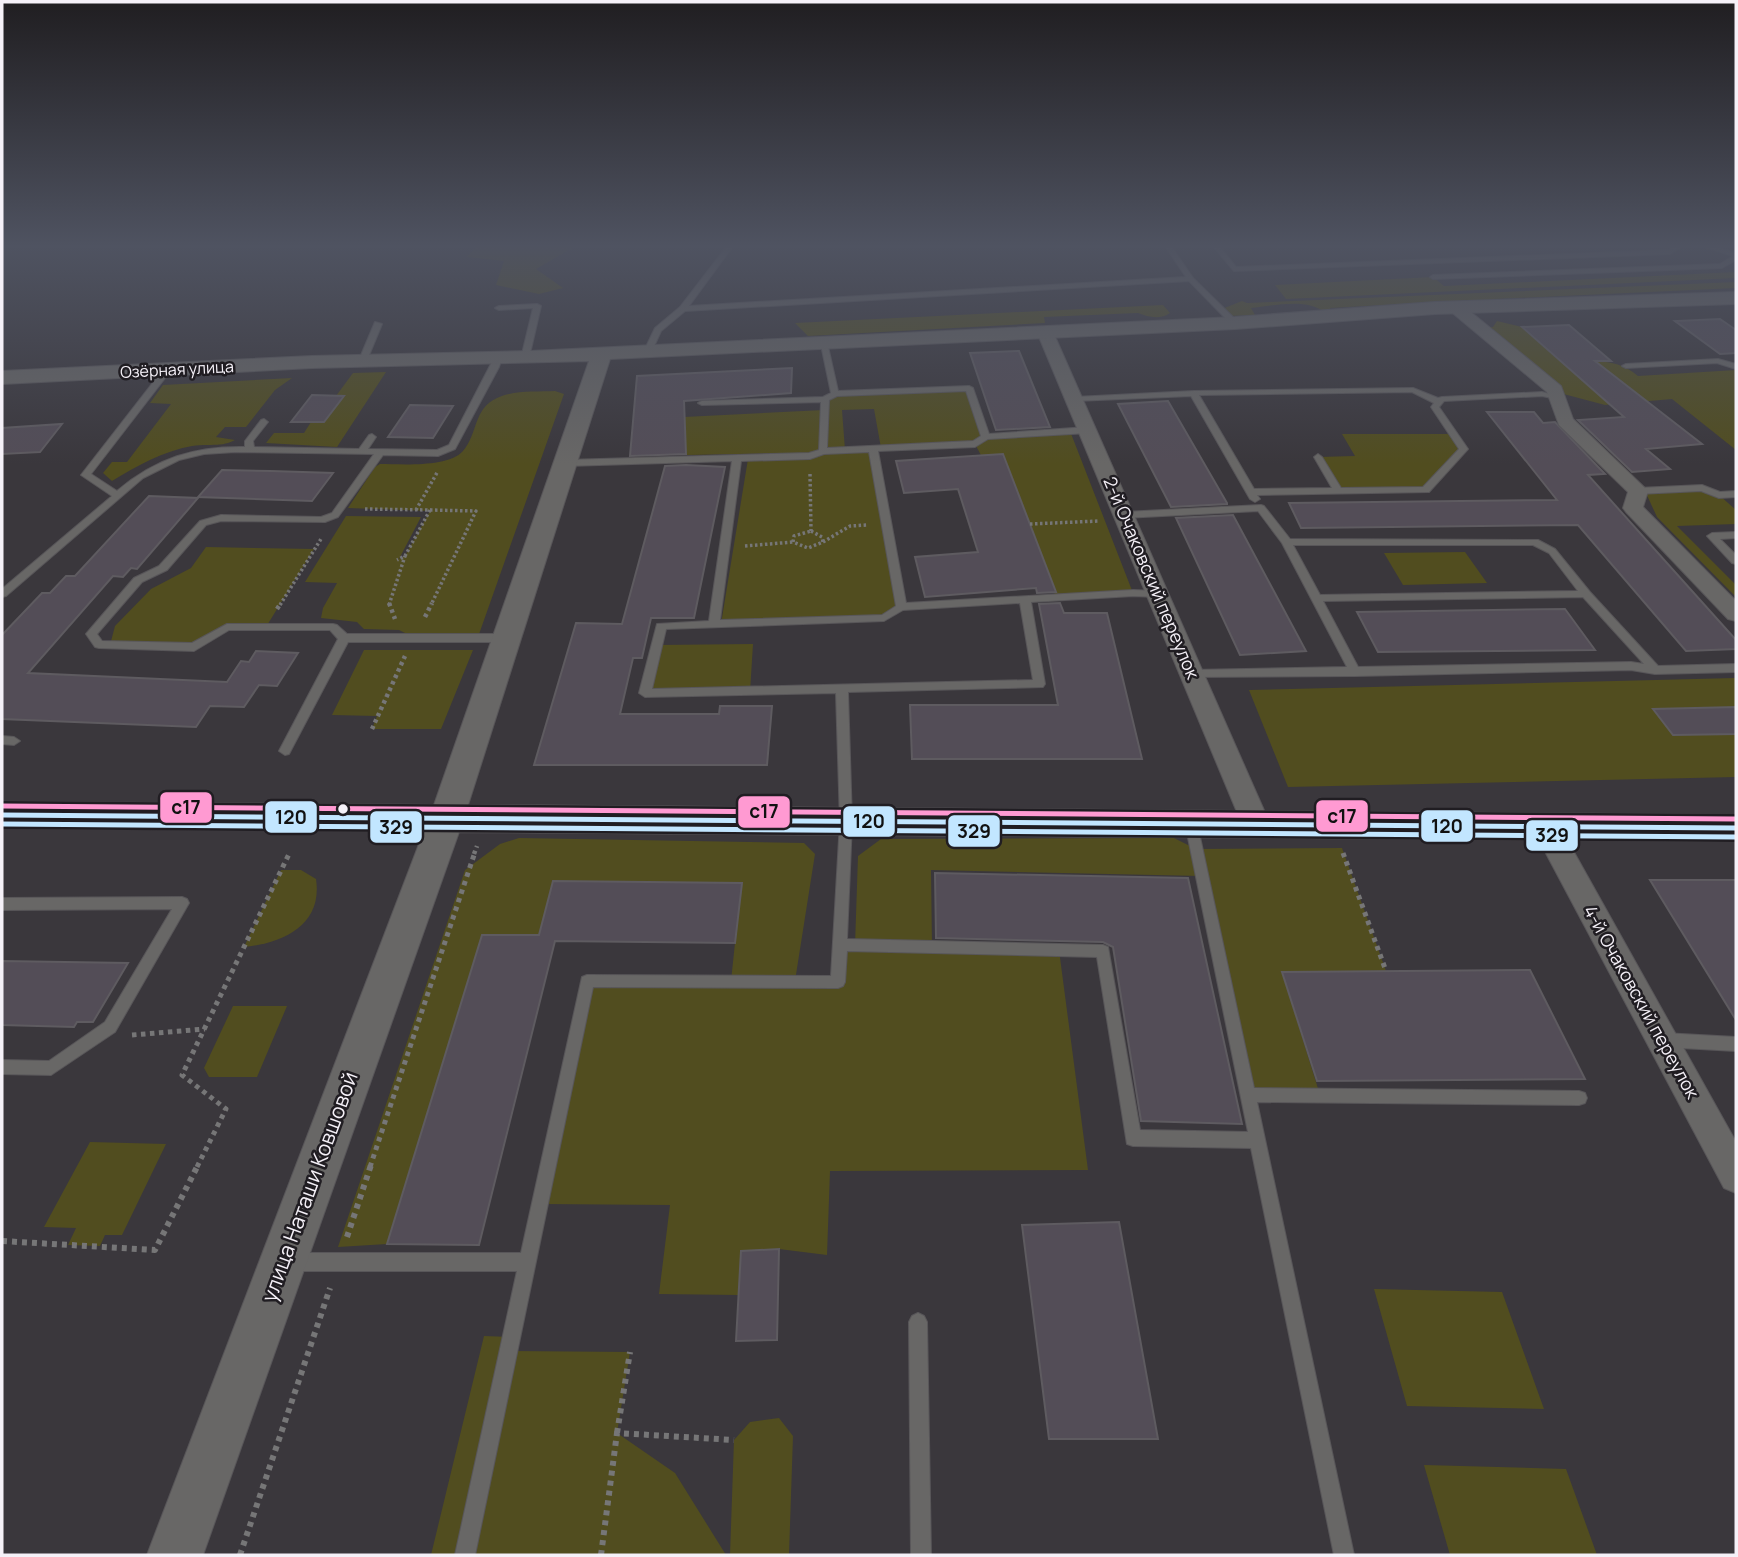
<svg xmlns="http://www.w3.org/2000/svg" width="1738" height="1557" viewBox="0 0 1738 1557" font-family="Manrope,sans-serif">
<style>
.green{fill:#514d1f}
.building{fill:#534d57;stroke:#5e5b60;stroke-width:2}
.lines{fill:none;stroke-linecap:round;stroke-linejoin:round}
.service-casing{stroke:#585659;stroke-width:2}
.minor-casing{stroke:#585659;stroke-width:2}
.tertiary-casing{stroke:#585659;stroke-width:2}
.path-far3{stroke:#767677;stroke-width:3.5;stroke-dasharray:2.5 2.5;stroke-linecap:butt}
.path-far2{stroke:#767677;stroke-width:4.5;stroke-dasharray:3.5 3.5;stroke-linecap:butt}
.path-far1{stroke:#767677;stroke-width:5;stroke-dasharray:4.5 4.5;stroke-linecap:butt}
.path{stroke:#767677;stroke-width:6;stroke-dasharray:5 5;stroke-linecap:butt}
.service{fill:#686766;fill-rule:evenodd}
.minor{fill:#686766;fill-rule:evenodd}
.tertiary{fill:#686766;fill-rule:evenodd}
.bus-1-casing{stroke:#201d22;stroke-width:10}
.bus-2-casing{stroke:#201d22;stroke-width:10}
.bus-3-casing{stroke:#201d22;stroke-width:10}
.bus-1{stroke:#c2e6ff;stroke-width:5}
.bus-2{stroke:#c2e6ff;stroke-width:5}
.bus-3{stroke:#ff9ad2;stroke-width:5}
.bus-dot{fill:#f5f1f8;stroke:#201d22;stroke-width:2.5}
.labels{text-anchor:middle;stroke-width:5;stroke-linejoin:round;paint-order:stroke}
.far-street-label{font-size:16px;fill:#f5f1f8;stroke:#201d22}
.street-label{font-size:18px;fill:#f5f1f8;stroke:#201d22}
.near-street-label{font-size:21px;fill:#f5f1f8;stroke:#201d22}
.line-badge{stroke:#201d22;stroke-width:2.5}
.pale-badge-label{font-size:19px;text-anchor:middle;font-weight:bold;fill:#111}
</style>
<rect width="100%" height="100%" fill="#3a373c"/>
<g class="green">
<polygon points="477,246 576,246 536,269 563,288 539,294 496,285 504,261 467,257"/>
<polygon points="1736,272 1736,278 1286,299 1275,285 1433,277 1444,286"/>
<path d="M1736,282v6l-242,11 2,4 -71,3 -7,-3 -88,5 3,4 -8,1c-17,-16 -52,-7 -74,-5l4,7 -26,1 -7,-7 20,-8 5,2z"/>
<path d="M1163,305l7,8c-10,7 -22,4 -32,0l-94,4 1,6 -237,13 -13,-13z"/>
<path d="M1497,321l25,6 40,36c29,-1 53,-7 76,13l98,-6v80l-64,-51 -67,6 -49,-13 -74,-64 11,-1z"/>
<polygon points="386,372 337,447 266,443 274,433 304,433 311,422 323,422 343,397 336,396 353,373"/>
<path d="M292,378l-17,12 -29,37h-21l-9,10 19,3c-15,8 -27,3 -43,6 -28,5 -56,20 -80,35l-9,-8 9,-11h15l44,-58 -21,-1 13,-18z"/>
<polygon points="969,388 986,437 1070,431 1133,593 1057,598 975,444 881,448 874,409 842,410 845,450 873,449 901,607 884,618 721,624 748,459 805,455 791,453 686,455 684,417 824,410 825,399 835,394"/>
<path d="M555,391l9,3 -86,243 -63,1 -16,-8 -35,-1 -7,-7 -36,-4 2,-10 14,-25 -32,-1 41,-66 75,1 -22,42 6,-3 25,-45 -82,-3 27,-41 5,-3c21,0 68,4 83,-13 15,-17 10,-42 34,-53 16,-8 40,-6 58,-7z"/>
<polygon points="1342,434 1453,434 1464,449 1426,490 1338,491 1318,457 1355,456"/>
<polygon points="1702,488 1719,495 1736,510 1736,524 1677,526 1736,585 1736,597 1657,517 1645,491"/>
<polygon points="206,547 314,549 266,627 227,627 194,647 110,645 115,626 151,589 191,568"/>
<polygon points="1465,552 1487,583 1403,585 1384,553"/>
<polygon points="753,644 750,692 645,693 657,645"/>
<polygon points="364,650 473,650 441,729 372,729 377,716 332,715"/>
<polygon points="1736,678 1736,777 1288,787 1249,690"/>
<polygon points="519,838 804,843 815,854 795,981 838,982 839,945 855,945 858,856 881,839 1174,838 1196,849 1342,848 1386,971 1282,972 1320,1095 1248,1095 1201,876 931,870 932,947 1059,950 1088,1170 830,1171 827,1255 779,1249 741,1251 739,1295 659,1294 670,1205 540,1204 587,981 731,981 735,943 553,881 539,935 482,935 387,1244 338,1247 465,870 500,844"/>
<path d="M281,870h20l15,9c7,46 -33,64 -72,68z"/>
<polygon points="233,1006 287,1006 257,1077 209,1077 204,1068"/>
<polygon points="90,1142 166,1144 122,1235 105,1235 100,1246 68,1245 76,1228 44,1227"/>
<polygon points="1374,1289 1502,1292 1544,1409 1407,1406"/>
<polygon points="484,1336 511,1337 509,1351 630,1352 617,1433 675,1473 726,1555 431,1555"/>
<polygon points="779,1418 793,1436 789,1555 730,1555 734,1440 750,1422"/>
<polygon points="1424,1465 1566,1469 1597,1555 1450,1555"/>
</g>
<g class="building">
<polygon points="1720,319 1736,330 1736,353 1720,354 1675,321"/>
<polygon points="1569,325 1611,361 1595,361 1702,444 1646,449 1670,469 1632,472 1578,420 1624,417 1522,327"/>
<polygon points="1019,351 1050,427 996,430 970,353"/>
<polygon points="792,368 791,393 684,401 686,454 630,456 637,376"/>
<polygon points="312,395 344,396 324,422 291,422"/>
<polygon points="1168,401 1227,503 1227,504 1171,507 1118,404"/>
<polygon points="410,405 453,406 433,438 388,437"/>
<polygon points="1487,412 1534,412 1543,423 1555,422 1605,474 1588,475 1736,640 1736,649 1686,651 1578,525 1301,528 1289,503 1557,500"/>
<polygon points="62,424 40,452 2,454 2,428"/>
<polygon points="1003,454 1056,592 1037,593 1036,588 925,597 915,557 978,552 958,489 904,493 896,461"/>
<polygon points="686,465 725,467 694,618 651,618 642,658 633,658 620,714 719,714 720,706 772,706 767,765 534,765 576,623 622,624 665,466"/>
<polygon points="222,470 271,471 333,473 312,501 198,497"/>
<polygon points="149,496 198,498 137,569 131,568 123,577 113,576 28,673 227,682 241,661 249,662 256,651 298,653 277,686 259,685 244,707 210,706 196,727 2,719 2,635 42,593 50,593 66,576 75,576"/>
<polygon points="1233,515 1306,651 1240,655 1176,518"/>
<polygon points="1060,603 1064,613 1107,613 1142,759 912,759 910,705 1058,705 1039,604"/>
<polygon points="1565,609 1595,650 1378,652 1357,612"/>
<polygon points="1736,707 1736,734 1673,735 1653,709"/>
<polygon points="935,873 1188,878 1242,1124 1141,1121 1113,947 1103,942 936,938"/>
<polygon points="1650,880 1736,880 1736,1020"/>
<polygon points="553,881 742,883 735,943 555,941 479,1245 387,1244 482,935 539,935"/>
<polygon points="2,961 128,963 93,1022 77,1022 74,1027 2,1025"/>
<polygon points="1530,970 1585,1079 1317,1081 1282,972"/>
<polygon points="1119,1222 1158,1439 1049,1439 1022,1225"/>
<polygon points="779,1249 777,1340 736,1341 741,1251"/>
</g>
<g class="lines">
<g class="service-casing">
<g id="service">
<polygon points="727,246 733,246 689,306 1186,277 1165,246 1171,246 1193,278 1239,323 1232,325 1189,281 685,311 661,331 651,353 645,353 644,351 655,328 680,307"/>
<polygon points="1213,246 1219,246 1236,267 1669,250 1675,246 1683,246 1670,254 1234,271"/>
<polygon points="1702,246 1712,246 1736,253 1736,260 1722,268 1433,279 1430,277 1433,275 1720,264 1733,256"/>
<polygon points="537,304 541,306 529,358 525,360 521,358 533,308 499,310 495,308 499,306"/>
<polygon points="375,322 382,324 367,360 360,362 359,360"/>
<path d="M820,340l7,2 11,49 131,-5 4,2 16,46 99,-7 4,3 -4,3 -100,6 -13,8 -97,4 28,152 227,-13 25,1 5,3 -5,3 -25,-1 -102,6 14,82 -2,3 -195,5 4,130 -5,117 256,6 5,2 32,183 108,2 -63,-309 2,-3h8l2,3 57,265 325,3 6,2 2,5 -2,5 -6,2 -322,-3 97,453h-20l-83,-407 -118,-2 -6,-2 -30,-187 -250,-6 -2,31 -2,4 -5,2 -245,-1 -118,568h-20l62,-284h-224l-6,-3 -3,-6 3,-6 6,-3h228l61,-276 5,-2 244,1 9,-154 -4,-129 -191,4 -6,-4 18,-69 52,-3 23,-160 -166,5 -4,-3 4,-3 243,-7 10,-3 2,-48 -119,3 -4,-2 4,-2 121,-4 8,-4zM966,391l15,45 -8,5 -146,7 2,-48 8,-4zM869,452l27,154 -14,9 -162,5 21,-159 69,-2 14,-5zM1020,603l13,77 -381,9 14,-60 218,-8 19,-11z"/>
<path d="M495,356l7,2 -3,9 -44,82 -17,7 -55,-1 -45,62 -13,5 -104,-1 -15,4 -39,45 -25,12 -45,52 5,7 90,2 35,-19h106l4,1 10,9h159l5,4 -5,4h-158l-59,112 -4,1 -6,-4 59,-112 -8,-9h-101l-35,21 -95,-3 -4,-1 -9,-13 48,-56 25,-12 41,-45 21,-6 100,2 11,-4 42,-59 -139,-2 -31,2 -25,6 -36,18 -137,118 -4,1v-8l110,-93 -31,-21 84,-108 7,2 -81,105 26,17c39,-33 78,-45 128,-44v-6l16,-21 3,-1 4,3 -15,19 1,6 105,2 10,-14 3,-1 4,3 -8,12 69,1 12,-5z"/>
<polygon points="1718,359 1736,364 1736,369 1717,363 1626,368 1622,366 1626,364"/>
<path d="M1413,388l25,10 4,-1 100,-5 19,5 -4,2 -15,-3 -98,5 -5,6 29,42 -39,43 -172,3 3,4 -5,3 -5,-3 -59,-103 -116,5 -4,-2 4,-2 119,-6zM1412,392l22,11 -3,4 28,42 -36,38 -82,1 -19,-31 -4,-3 -4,3 18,31 -78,1 -55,-94z"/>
<polygon points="1702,485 1720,492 1736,491 1736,497 1719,498 1701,491 1638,494 1633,491 1638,488"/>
<path d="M1261,505l3,1 26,33 248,1 17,9 35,43 68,74 78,-2v8l-81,2 -24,-4 -276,6 -167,1 -2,-3 2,-3 4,-1 155,-3 -65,-124 -24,-32 -134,7 -5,-3 5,-3zM1293,545h240l16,8 29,38 -258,4zM1583,597l61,67 -13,-2 -273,5 -35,-66z"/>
<polygon points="1736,532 1736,538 1720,539 1736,555 1736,564 1732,563 1707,536 1712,533"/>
<polygon points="2,736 14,737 20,741 14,745 2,744"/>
<polygon points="182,897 187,899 189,903 115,1032 51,1075 2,1074 2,1060 49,1061 105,1022 172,909 2,910 2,898"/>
<polygon points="1663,1033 1736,1037 1736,1051 1663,1047 1658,1045 1655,1040 1658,1035"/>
<polygon points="918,1313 924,1316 927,1322 931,1555 911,1555 909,1322 912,1316"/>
</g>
</g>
<g class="minor-casing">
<g id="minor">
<polygon points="1455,302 1461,304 1561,386 1573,419 1648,491 1643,507 1736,601 1736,621 1728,619 1626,512 1623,508 1628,492 1559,425 1547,392 1449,310 1447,307"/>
<polygon points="1045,327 1053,332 1270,824 1266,831 1256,835 1246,831 1242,824 1037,332"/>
<polygon points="1546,816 1556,820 1736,1142 1736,1193 1724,1188 1532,827 1536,820"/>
</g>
</g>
<g class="tertiary-casing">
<polygon id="tertiary" points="1736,292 1736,304 1435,314 1235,329 610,359 468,805 1736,815 1736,841 459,832 203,1555 147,1555 424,831 2,828 2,802 434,805 589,361 312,368 2,384 2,371 312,356 530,351 1235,317 1435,302"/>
</g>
<g class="path-far3">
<polyline points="810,474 811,531"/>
<polyline points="365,509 430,510 405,556 397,560"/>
<polyline points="416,510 438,471"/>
<polyline points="430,510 476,511 431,605"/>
<polyline points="1030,524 1099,521"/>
<polygon points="811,531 822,537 823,542 808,548 793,542 794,536"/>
<polyline points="823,542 850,526 867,525"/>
<polyline points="745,546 793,542"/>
<polyline points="280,605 321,539"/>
<polyline points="389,605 405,556"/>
</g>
<g class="path-far2">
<polyline points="389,603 395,619"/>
<polyline points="277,609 281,603"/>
<polyline points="425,617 432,603"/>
<polyline points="372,729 405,656"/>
<polyline points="474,854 477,846"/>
</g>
<g class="path-far1">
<polyline points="1343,853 1386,971"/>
<polyline points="132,1035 205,1029"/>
<polyline points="197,1167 226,1109 182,1075 290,852"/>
<polyline points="370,1167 475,852"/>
</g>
<g class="path">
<polyline points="347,1237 371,1165"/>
<polyline points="2,1241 155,1250 198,1165"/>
<polyline points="617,1433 630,1352"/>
<polyline points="240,1555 330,1288"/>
<polyline points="601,1555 617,1433 734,1440"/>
</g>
<use href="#service" class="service"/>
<use href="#minor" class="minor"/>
<use href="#tertiary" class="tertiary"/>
<g class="bus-1-casing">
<polyline id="bus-1" points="2,815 1736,828"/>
</g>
<g class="bus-2-casing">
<polyline id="bus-2" points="2,824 1736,837"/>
</g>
<g class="bus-3-casing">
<polyline id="bus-3" points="2,806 1736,819"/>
</g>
<use href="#bus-1" class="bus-1"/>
<use href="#bus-2" class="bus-2"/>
<use href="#bus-3" class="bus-3"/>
</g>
<linearGradient id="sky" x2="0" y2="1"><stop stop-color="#201e21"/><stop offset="0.53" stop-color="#4f5361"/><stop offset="1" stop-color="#4f5361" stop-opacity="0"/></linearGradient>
<rect width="1738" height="464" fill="url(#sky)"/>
<circle class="bus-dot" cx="343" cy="809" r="6"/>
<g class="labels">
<g class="far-street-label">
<text transform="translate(177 369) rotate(-3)" y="6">Озёрная улица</text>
</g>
<g class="street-label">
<text transform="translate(1151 578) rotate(67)" y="6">2-й Очаковский переулок</text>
<text transform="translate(1641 1002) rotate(61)" y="6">4-й Очаковский переулок</text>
</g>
<g class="near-street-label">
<text transform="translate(310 1187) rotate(-70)" y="7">улица Наташи Ковшовой</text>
</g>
</g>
<g class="line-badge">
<rect x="159" y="791" width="54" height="33" rx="7" fill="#ff9ad2"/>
<rect x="737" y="795" width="54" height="34" rx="7" fill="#ff9ad2"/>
<rect x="1315" y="799" width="54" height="34" rx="7" fill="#ff9ad2"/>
<rect x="264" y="800" width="54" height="34" rx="7" fill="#c2e6ff"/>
<rect x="842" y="805" width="54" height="33" rx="7" fill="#c2e6ff"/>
<rect x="1420" y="809" width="54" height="34" rx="7" fill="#c2e6ff"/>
<rect x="369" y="810" width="54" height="34" rx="7" fill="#c2e6ff"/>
<rect x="947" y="814" width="54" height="34" rx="7" fill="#c2e6ff"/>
<rect x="1525" y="819" width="54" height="33" rx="7" fill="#c2e6ff"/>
</g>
<g class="pale-badge-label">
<text x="186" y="814">с17</text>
<text x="764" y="818">с17</text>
<text x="1342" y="823">с17</text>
<text x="291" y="824">120</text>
<text x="869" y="828">120</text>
<text x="1447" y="833">120</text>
<text x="396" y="834">329</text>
<text x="974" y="838">329</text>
<text x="1552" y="842">329</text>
</g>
<rect width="1738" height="1557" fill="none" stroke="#f5f1f8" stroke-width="7"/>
</svg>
